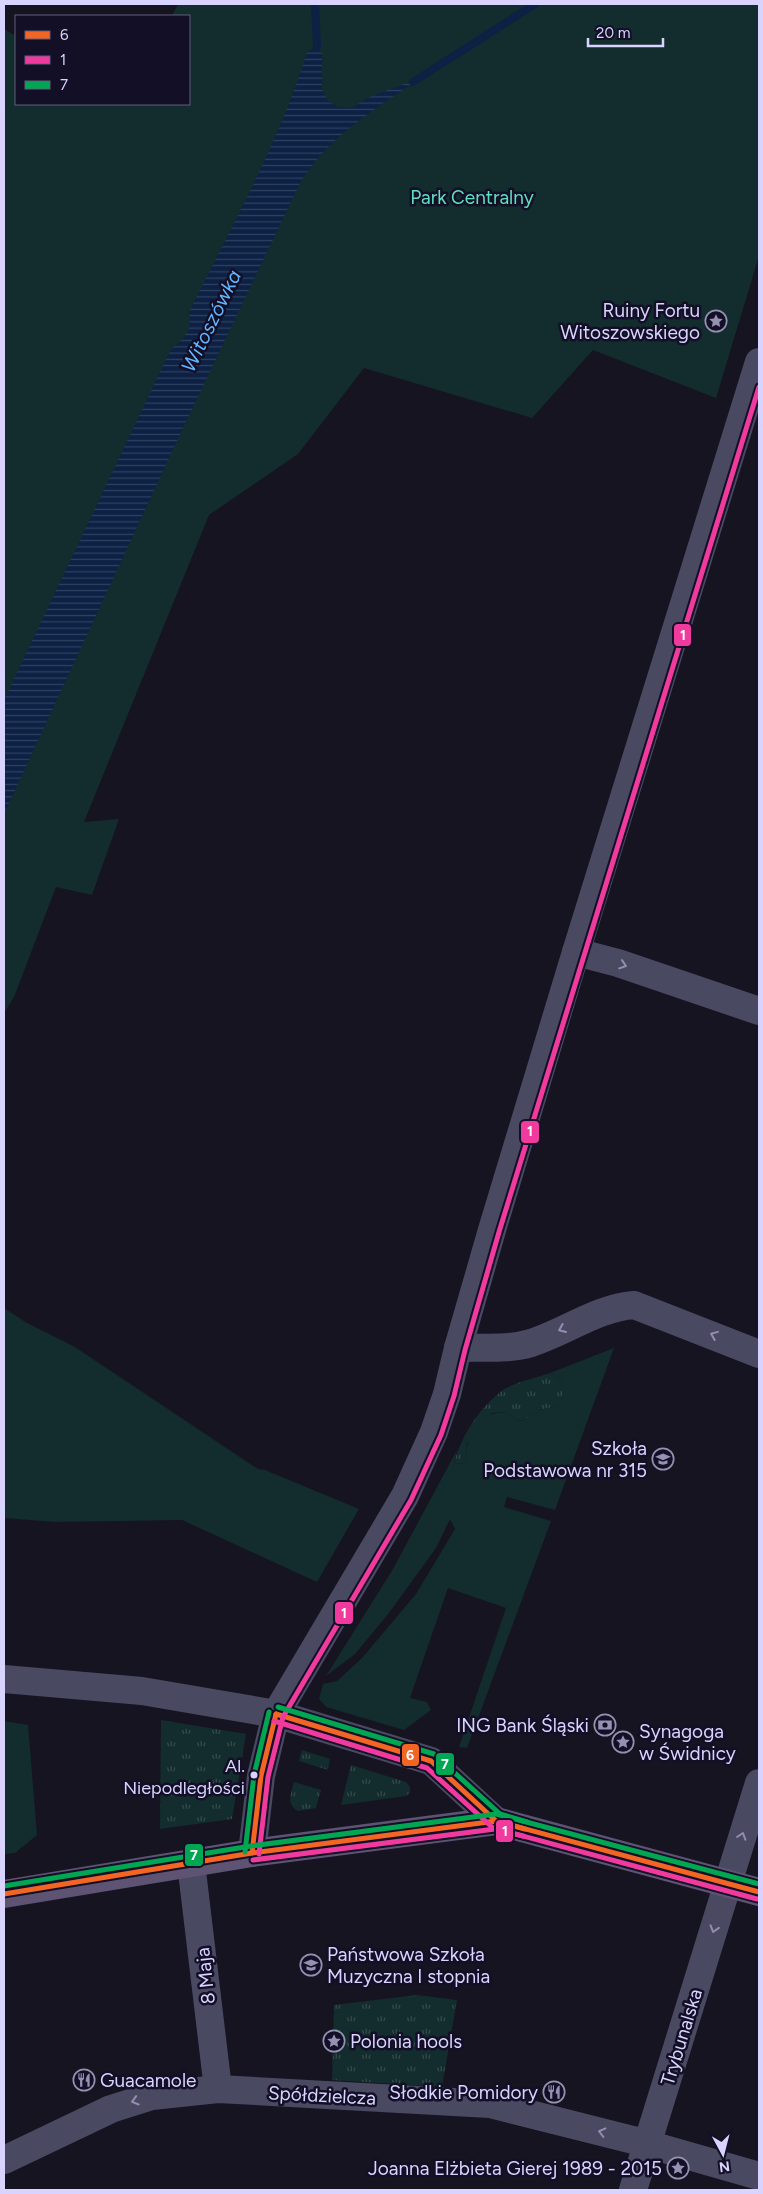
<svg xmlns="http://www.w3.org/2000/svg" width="763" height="2194" viewBox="0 0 763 2194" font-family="Figtree,sans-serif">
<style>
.grass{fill:url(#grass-tufts)}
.park{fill:#132c2d}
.water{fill:url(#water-rules)}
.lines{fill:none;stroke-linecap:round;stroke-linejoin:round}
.stream{stroke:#0d2144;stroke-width:8}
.minor{stroke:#4a4962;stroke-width:28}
.major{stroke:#5e5373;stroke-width:28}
.bus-1-casing{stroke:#130f26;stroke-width:9}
.bus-2-casing{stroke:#130f26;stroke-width:9}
.bus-3-casing{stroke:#130f26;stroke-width:9}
.bus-1{stroke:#f26522;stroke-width:5}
.bus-2{stroke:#f13a9d;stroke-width:5}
.bus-3{stroke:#00a651;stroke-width:5}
.oneway{stroke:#928eb0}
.bus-dot{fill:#d9d4ff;stroke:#130f26;stroke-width:2}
.labels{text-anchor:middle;stroke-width:5;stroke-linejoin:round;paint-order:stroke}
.bus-label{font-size:18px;fill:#d9d4ff;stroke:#130f26;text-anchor:end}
.park-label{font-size:19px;fill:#5fe0c0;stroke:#130f26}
.poi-label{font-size:19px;fill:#d9d4ff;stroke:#130f26;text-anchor:end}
.street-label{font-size:19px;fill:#d9d4ff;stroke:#130f26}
.water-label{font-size:20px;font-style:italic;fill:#62b6ff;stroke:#130f26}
.line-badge{stroke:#130f26;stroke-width:2}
.badge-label{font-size:14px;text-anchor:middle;font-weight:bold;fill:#fff}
</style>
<defs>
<pattern id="grass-tufts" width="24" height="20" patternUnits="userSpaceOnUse" patternTransform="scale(1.25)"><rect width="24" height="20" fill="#132c2d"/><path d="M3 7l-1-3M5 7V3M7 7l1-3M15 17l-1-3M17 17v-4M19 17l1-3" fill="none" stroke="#354a4c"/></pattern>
<pattern id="water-rules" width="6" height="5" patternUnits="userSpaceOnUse" patternTransform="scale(1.25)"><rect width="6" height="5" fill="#0d2144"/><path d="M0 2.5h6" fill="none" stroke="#304060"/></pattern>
</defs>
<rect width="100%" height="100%" fill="#161421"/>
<g class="grass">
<path d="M550,1373c16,6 17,18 10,32l-19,5 -16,10 -8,1 -10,-9 -15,1 -25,30 -1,21 -12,-1c8,-28 25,-55 49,-73 12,-8 33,-12 47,-17z"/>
<polygon points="161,1720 246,1734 232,1819 160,1829"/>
<polygon points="302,1750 330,1759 328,1770 299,1761"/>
<polygon points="351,1765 406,1782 410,1787 410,1793 406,1796 341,1805"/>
<path d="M294,1782l27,8 -5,18 -18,3c-12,-7 -7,-17 -4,-29z"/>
<polygon points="417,1995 457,2000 442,2087 332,2080 334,2005"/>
</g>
<g class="park">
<polygon points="178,4 759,4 759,256 716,398 593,350 532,418 364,368 298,454 209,515 84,822 119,819 92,895 56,887 14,997 4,1013 4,29 16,36 16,104 189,104 189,16 172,16"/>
<polygon points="4,1308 27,1323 75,1347 258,1469 265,1470 359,1509 317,1582 182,1520 55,1522 4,1518"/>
<path d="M614,1348l-59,162 -48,-13 -3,10 47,14 -84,227 -8,-1 47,-139 -58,-20 -38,110 17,4 4,8 -27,20 -78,-23 -7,-8 4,-15 14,-3 25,-23 54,-64 39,-65 -5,-10 -14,29 -47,65 -34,41 -29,22 67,-107 64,-119 -3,13 12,1c1,-31 6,-51 41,-52l10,9 8,-1 16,-10 18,-5c8,-14 7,-26 -9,-32z"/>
<polygon points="4,1721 28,1725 37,1835 15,1853 4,1854"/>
</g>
<path class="water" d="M317,46l5,7v36l6,12 10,6 14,1 15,-10 53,-20c-44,31 -92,58 -120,105l-118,247 -178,384v-114l167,-351c13,-10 22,-19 18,-37 42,-85 90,-169 118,-260z"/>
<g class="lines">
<g class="stream">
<polyline points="315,4 317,46"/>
<polyline points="413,82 535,4"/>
</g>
<g class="minor">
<polyline points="576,952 618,963 759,1011"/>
<path d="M458,1348c23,-1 50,2 73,-5 35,-11 66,-35 103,-38l125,49"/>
<polyline points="4,1679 142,1691 276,1714 431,1761 496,1821"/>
<polyline points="252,1853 261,1776 276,1714 405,1496 434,1432 447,1394 458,1348 492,1230 576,952 759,362"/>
<polyline points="191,1863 218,2089"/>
<polyline points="4,2160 111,2109 152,2096 218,2089 490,2104 633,2140 759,2176"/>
<polyline points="633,2190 759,1783"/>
</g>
<polyline class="major" points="4,1894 252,1853 496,1821 759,1892"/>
<g class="bus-1-casing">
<g id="bus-1">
<polyline points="276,1714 431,1761 496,1821 525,1829"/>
<polyline points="252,1853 261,1776 276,1714"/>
<polyline points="4,1894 252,1853 496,1821 759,1892"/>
</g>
</g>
<g class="bus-2-casing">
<g id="bus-2">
<polyline points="274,1721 427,1768 493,1828 757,1899"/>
<polyline points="259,1854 268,1777 283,1717 411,1500 441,1435 454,1396 465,1350 499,1232 759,387"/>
<polyline points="253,1860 495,1829 523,1836"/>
</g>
</g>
<g class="bus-3-casing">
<g id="bus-3">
<polyline points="278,1707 434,1754 500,1814 527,1822"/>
<polyline points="245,1852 254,1775 269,1712"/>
<polyline points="4,1886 251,1846 496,1814 759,1884"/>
</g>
</g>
<use href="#bus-1" class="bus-1"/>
<use href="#bus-2" class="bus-2"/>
<use href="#bus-3" class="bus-3"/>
</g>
<defs><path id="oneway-chevron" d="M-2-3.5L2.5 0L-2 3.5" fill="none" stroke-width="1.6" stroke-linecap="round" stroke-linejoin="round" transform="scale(1.25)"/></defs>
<g class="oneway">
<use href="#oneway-chevron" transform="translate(623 965) rotate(18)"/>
<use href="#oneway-chevron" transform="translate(562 1329) rotate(157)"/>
<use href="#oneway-chevron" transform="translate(714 1335) rotate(-158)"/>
<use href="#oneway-chevron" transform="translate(742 1836) rotate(-72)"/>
<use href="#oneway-chevron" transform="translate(714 1929) rotate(107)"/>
<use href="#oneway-chevron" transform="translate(135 2101) rotate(163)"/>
<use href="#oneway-chevron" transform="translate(602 2132) rotate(-166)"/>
</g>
<defs>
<g id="sight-ring" transform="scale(1.125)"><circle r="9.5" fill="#130f26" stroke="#9591b1" stroke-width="1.5"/><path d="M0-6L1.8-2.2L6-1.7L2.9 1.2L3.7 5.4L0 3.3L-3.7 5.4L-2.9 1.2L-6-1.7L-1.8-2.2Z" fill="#9591b1"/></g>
<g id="school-ring" transform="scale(1.125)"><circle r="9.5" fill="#130f26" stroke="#9591b1" stroke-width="1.5"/><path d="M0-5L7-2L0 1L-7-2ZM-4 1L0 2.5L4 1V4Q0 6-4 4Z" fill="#9591b1"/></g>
<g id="bank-ring" transform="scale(1.125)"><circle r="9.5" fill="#130f26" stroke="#9591b1" stroke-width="1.5"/><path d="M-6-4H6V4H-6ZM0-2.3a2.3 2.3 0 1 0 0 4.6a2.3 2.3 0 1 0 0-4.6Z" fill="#9591b1"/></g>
<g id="restaurant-ring" transform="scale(1.125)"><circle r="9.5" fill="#130f26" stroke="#9591b1" stroke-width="1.5"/><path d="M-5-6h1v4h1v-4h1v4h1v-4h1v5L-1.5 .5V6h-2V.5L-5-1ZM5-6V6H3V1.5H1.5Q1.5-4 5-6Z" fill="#9591b1"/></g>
</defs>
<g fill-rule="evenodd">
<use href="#sight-ring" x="716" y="321"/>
<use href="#school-ring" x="663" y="1459"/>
<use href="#bank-ring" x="605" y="1725"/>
<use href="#sight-ring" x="623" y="1742"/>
<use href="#school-ring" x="311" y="1965"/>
<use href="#sight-ring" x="334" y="2041"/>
<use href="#restaurant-ring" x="84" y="2080"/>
<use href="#restaurant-ring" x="554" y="2092"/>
<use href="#sight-ring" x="678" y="2168"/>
</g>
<circle class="bus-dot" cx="254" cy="1775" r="4.5"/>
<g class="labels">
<g class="bus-label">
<text x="245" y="1772">Al.<tspan x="245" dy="22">Niepodległości</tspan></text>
</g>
<g class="park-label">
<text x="472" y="204">Park Centralny</text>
</g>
<g class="poi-label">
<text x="700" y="317">Ruiny Fortu<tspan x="700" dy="22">Witoszowskiego</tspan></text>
<text x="647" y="1455">Szkoła<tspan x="647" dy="22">Podstawowa nr 315</tspan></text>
<text x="589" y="1732">ING Bank Śląski</text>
<text x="639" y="1738" text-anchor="start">Synagoga<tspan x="639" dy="22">w Świdnicy</tspan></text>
<text x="327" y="1961" text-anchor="start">Państwowa Szkoła<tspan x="327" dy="22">Muzyczna I stopnia</tspan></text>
<text x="350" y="2048" text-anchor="start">Polonia hools</text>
<text x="100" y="2087" text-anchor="start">Guacamole</text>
<text x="538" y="2099">Słodkie Pomidory</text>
<text x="662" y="2175">Joanna Elżbieta Gierej 1989 - 2015</text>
</g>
<g class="street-label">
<text transform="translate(205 1976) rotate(-96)" y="7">8 Maja</text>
<text transform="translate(681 2037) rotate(-73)" y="7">Trybunalska</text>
<text transform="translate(322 2095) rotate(3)" y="7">Spółdzielcza</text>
</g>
<g class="water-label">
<text transform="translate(211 321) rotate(-64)" y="7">Witoszówka</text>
</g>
</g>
<g class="line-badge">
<rect x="673" y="623" width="19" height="24" rx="5" fill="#f13a9d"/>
<rect x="520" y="1120" width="20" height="24" rx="5" fill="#f13a9d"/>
<rect x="334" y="1601" width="20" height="24" rx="5" fill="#f13a9d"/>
<rect x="401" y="1743" width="19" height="24" rx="5" fill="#f26522"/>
<rect x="435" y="1752" width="20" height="24" rx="5" fill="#00a651"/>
<rect x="495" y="1819" width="19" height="24" rx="5" fill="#f13a9d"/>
<rect x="184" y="1843" width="20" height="24" rx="5" fill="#00a651"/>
</g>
<g class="badge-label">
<text x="683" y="640">1</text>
<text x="530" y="1136">1</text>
<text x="344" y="1618">1</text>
<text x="410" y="1760">6</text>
<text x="445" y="1769">7</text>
<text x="505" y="1836">1</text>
<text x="194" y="1860">7</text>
</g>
<rect width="763" height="2194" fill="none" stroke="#d9d4ff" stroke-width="10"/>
<rect x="15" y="15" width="175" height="90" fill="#130f26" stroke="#625e7d"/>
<rect x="25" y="31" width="25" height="8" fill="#f26522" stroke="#625e7d"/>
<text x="60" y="40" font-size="15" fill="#d9d4ff">6</text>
<rect x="25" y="56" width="25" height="8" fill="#f13a9d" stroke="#625e7d"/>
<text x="60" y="65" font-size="15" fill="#d9d4ff">1</text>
<rect x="25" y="81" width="25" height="8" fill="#00a651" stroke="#625e7d"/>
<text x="60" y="90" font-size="15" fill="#d9d4ff">7</text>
<g transform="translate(723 2154) rotate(173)" stroke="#130f26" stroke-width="4" paint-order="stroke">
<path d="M0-4L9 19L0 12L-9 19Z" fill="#d9d4ff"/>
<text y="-8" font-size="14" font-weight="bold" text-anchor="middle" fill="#d9d4ff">N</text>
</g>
<path d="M588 38v8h75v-8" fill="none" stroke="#d9d4ff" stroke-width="2.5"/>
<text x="596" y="38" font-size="15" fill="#d9d4ff" stroke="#130f26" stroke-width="4" paint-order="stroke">20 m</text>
</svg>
